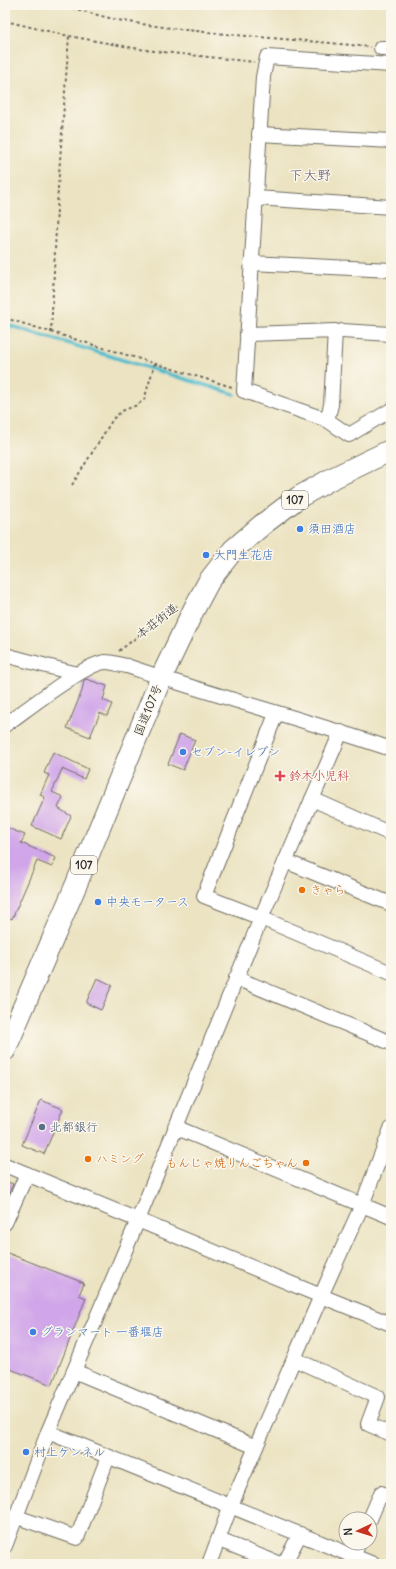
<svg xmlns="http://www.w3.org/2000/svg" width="396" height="1569" viewBox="0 0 396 1569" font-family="Delius,'Klee One',sans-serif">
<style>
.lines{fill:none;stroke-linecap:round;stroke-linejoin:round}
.stream{stroke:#50bbcd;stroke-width:3.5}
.building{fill:#d0a5e9}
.minor-casing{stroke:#6e6b60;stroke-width:16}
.highway-casing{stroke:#6e6b60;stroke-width:23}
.path{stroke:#6e6b60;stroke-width:2;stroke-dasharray:3 3;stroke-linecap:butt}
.minor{stroke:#fff;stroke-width:14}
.highway{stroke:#fff;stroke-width:21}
.shop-dot{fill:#3f7fe0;stroke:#fbf7ec;stroke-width:1.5}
.health-dot{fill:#e0444e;stroke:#fbf7ec;stroke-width:1.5}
.food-dot{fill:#e8710a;stroke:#fbf7ec;stroke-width:1.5}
.service-dot{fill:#5c6f8a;stroke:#fbf7ec;stroke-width:1.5}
.labels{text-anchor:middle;stroke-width:3;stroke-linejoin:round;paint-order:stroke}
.shield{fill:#fbf7ec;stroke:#696865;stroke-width:1}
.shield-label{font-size:11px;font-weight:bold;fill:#2b2b2b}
.shop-label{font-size:12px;fill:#366cbe;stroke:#fbf7ec;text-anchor:start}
.street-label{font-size:12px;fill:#2b2b2b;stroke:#fbf7ec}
.health-label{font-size:12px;fill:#be3a42;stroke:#fbf7ec;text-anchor:start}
.food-label{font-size:12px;fill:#c56008;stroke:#fbf7ec;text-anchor:start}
.service-label{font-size:12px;fill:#4e5e75;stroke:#fbf7ec;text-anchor:start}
.quarter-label{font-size:14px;fill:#65566e;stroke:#fbf7ec}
</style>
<rect width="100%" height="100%" fill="#fbf7ec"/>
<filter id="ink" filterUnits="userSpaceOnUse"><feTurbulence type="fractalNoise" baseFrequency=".025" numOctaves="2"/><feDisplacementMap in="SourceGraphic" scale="8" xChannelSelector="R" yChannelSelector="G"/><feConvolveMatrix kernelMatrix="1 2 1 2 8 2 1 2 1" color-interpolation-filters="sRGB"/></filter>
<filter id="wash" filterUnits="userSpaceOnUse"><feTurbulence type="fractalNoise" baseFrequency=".012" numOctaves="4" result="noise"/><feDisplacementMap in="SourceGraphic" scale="16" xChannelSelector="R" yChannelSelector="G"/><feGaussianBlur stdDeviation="0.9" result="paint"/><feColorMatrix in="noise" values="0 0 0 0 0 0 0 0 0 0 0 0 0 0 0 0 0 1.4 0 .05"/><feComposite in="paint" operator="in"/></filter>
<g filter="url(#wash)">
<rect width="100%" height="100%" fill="#ebe3c1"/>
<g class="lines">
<polyline class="stream" points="5,324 234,394"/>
</g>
<g id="blocks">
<g class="building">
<polygon points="86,679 107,686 103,700 112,704 107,716 100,713 90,737 67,728 82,691 84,680"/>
<polygon points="180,734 195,740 183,770 168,764"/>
<polygon points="53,752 88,769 84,779 62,769 52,792 63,797 58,808 71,816 61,839 32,826 45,797 40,795 49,775 44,773"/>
<polygon points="5,827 25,835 21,843 56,858 52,867 37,861 12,919 5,916"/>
<polygon points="97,978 112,985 101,1010 86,1003"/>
<polygon points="41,1100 63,1109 44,1154 22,1145"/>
<polygon points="5,1181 13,1184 5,1202"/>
<polygon points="5,1252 84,1283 79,1295 86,1298 52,1385 5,1367"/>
</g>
</g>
</g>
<g filter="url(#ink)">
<use href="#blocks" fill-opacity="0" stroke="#6e6b60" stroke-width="1"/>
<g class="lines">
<g class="minor-casing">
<g id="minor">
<polyline points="381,48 391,48"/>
<polyline points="391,65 267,57 263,77 244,391 327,420 349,435 391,410"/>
<polyline points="259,134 391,141"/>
<polyline points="256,198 391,207"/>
<polyline points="251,263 391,270"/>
<polyline points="342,331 391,334"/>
<polyline points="247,334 335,331 331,405 327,420"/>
<polyline points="5,655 77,674"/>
<polyline points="276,714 204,896 261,918 391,973"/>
<path d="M5,725c19,-13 81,-63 101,-63 6,0 14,3 21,4 87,30 177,53 264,83"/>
<polyline points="312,799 391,834"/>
<polyline points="285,861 391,904"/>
<polyline points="236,978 391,1043"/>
<polyline points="175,1127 391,1217"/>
<polyline points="5,1165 321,1296 391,1324"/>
<polyline points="5,1223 27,1174"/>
<polyline points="294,1359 378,1397 368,1424 391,1434"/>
<polyline points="74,1371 256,1447"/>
<polyline points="48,1432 373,1564"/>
<polyline points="17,1517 77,1538 108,1457"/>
<polyline points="370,1519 381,1493 391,1497"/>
<polyline points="219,1540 280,1564"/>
<polyline points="5,1546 48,1432 138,1220 261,918 341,732"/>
<polyline points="353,1556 359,1543"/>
<polyline points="209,1564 231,1505 321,1296 362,1205 391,1129"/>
<polyline points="284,1564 300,1534"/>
</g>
</g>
<g class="highway-casing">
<polyline id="highway" points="5,1050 76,885 161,678 193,611 209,581 233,550 262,525 299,497 331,479 391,450"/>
</g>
<g class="path">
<path d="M61,5c20,5 41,12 62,16 82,14 165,17 247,26"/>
<polyline points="5,21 69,36 145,50 254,62"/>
<polyline points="5,318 232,387"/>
<polyline points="51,333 58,188 69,36"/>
<polyline points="72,485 113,419 122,411 137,405 144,400 155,363"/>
<polyline points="119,651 177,606"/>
</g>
<use href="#minor" class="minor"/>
<use href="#highway" class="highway"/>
</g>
</g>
<g class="shop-dot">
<circle cx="300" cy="529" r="4"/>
<circle cx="206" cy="555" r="4"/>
<circle cx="183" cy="752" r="4"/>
<circle cx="98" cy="902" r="4"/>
<circle cx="33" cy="1332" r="4"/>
<circle cx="26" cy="1452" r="4"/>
</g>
<path class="health-dot" d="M278 770h4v4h4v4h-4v4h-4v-4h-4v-4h4z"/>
<g class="food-dot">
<circle cx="302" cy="890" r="4"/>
<circle cx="88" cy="1159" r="4"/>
<circle cx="306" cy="1163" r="4"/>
</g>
<circle class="service-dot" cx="42" cy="1127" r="4"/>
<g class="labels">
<g class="shield">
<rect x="282" y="491" width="26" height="18" rx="3"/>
<rect x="71" y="856" width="26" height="18" rx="3"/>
</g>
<g class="shield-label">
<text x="295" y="504">107</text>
<text x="84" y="869">107</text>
</g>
<g class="shop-label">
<text x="308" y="533">須田酒店</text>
<text x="214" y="559">大門生花店</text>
<text x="191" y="756">セブン-イレブン</text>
<text x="106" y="906">中央モータース</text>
<text x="41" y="1336">グランマート 一番堰店</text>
<text x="34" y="1456">村上ケンネル</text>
</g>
<g class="street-label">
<text transform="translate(157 621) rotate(-38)" y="4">本荘街道</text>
<text transform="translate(148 710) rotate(-68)" y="4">国道107号</text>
</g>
<g class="health-label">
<text x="289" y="780">鈴木小児科</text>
</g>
<g class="food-label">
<text x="310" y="894">きゃら</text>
<text x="96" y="1163">ハミング</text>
<text x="298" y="1167" text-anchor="end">もんじゃ焼りんごちゃん</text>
</g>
<g class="service-label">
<text x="50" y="1131">北都銀行</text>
</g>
<g class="quarter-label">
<text x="310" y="180">下大野</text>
</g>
</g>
<rect width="396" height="1569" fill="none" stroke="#fbf7ec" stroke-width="20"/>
<g transform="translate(358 1531) rotate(266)"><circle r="19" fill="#fbf7ec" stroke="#a8a59f"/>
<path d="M0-3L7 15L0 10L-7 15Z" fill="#c8321e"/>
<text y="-6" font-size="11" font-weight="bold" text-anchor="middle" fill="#2b2b2b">N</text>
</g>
</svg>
